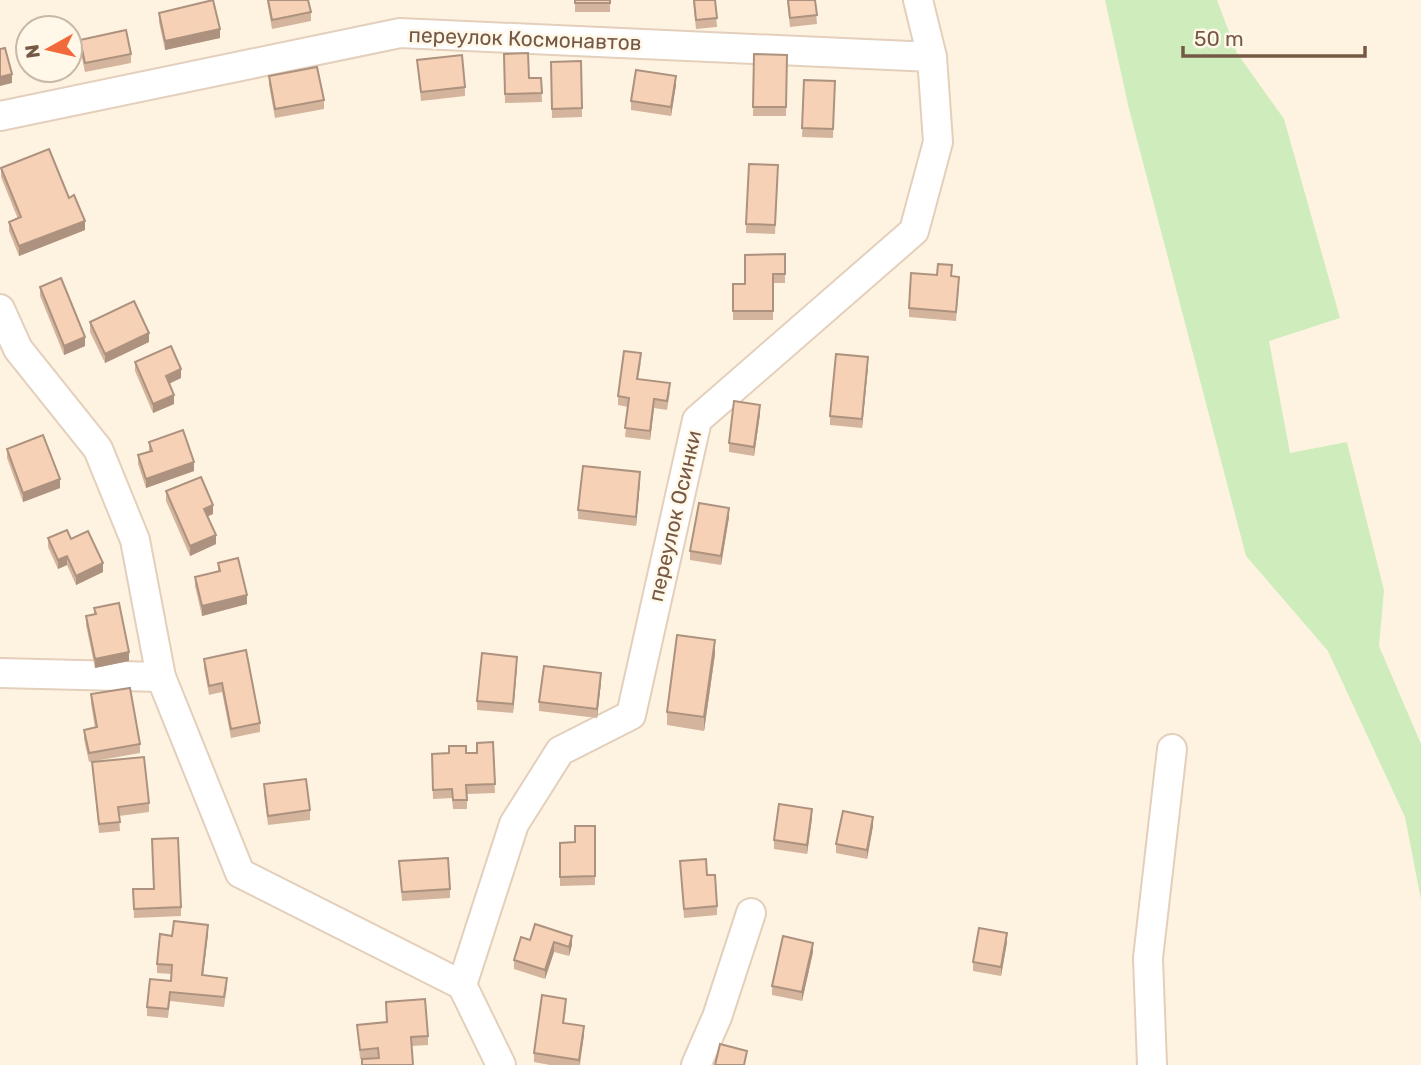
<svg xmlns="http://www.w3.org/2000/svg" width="1421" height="1065" viewBox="0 0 1421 1065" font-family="Rubik,sans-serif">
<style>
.green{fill:#cfecbd}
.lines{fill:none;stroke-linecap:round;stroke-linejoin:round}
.minor-casing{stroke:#e3cfbb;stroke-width:32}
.minor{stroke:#fff;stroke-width:28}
.wall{fill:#d4b49c}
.shaded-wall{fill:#ac927f}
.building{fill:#f6d1b5;stroke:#ac927f;stroke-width:2}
.labels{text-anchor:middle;stroke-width:5;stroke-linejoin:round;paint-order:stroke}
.street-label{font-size:21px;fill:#765945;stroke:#fff7e8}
</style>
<rect width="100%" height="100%" fill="#fef3e0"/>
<polygon class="green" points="1105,0 1217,0 1237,53 1284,119 1340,318 1269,341 1290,453 1347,442 1384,590 1379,646 1421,744 1421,900 1405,817 1328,651 1246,556 1129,109"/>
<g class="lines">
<g class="minor-casing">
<g id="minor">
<polyline points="0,116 400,33 932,57"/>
<polyline points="0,309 18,349 98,449 135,540 161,677 240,873 462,985 501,1065"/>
<polyline points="0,673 161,677"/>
<polyline points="462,985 514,824 560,751 631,715 697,420 914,231 938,142 932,57 918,0"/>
<polyline points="696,1065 717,1017 751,913"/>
<polyline points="1152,1065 1148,958 1172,749"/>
</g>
</g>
<use href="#minor" class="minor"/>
</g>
<g class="wall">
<polygon points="267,0 308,0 311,12 311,21 272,29"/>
<rect x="575" y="0" width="35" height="12"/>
<polygon points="693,0 715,0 717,27 696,29"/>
<polygon points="787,0 815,0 817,24 790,27"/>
<polygon points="159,13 220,38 165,50 159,22"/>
<polygon points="80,40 131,54 131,63 85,72 80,49"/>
<polygon points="504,54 529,78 541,78 542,102 505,103"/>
<polygon points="754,54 787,55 786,116 753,116"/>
<polygon points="417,60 465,87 465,96 421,101"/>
<polygon points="581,61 582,117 552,118 551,62"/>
<polygon points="269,76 324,100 324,109 275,118 269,85"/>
<polygon points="804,80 835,81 833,138 802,137"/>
<polygon points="676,85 671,116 631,110 631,101"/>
<polygon points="1,168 69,198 85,230 19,256 9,231 9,222 18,219 1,177"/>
<polygon points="778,174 775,234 746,233 746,224"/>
<polygon points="785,254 785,283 773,283 773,320 733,320 733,284 745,284"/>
<polygon points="952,276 959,286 956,321 909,317 909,308"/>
<polygon points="40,287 85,346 64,355 40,296"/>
<polygon points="90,322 149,342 105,363 90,332"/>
<polygon points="135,362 181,378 169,384 174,404 153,413 135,371"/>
<polygon points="641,362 638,379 670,392 667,410 654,408 650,440 625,437 628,407 618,405 618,396"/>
<polygon points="868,366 862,428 830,425 830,416"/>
<polygon points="760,414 754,456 729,452 729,443"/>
<polygon points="149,442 194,471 146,488 138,464 138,455 149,451"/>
<polygon points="7,449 60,488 23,502 7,458"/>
<polygon points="640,481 636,526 578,519 578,510"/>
<polygon points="166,491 213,514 208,516 216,544 190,556 166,501"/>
<polygon points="729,517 721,565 690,560 690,551"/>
<polygon points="48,538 71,539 103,572 76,585 67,565 58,569 48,547"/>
<polygon points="218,563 247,604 202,616 195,586 195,577 218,571"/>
<polygon points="94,608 129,661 95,668 86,625 86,616 94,615"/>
<polygon points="715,654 704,731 667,725 667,712"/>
<polygon points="204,659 260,723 260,732 231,738 222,692 209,695 204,668"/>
<polygon points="517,666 513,713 477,710 477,701"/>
<polygon points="601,682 597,718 539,711 539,702"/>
<polygon points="91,694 140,744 140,753 89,762 84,739 84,730 95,728 91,703"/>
<polygon points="493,742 495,793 467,794 467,809 453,809 452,798 433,799 432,754 477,753"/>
<polygon points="92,762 149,803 149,812 119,816 120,831 99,833"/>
<polygon points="264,784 310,810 310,820 268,825 264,794"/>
<polygon points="812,818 807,854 774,849 774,840"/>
<polygon points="595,826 595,885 560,886 560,843 575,842"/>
<polygon points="873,826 867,859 836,853 836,844"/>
<polygon points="399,861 450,889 450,898 402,901"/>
<polygon points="680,861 707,875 717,906 717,915 684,918"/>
<polygon points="133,889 154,889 181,907 181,916 134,918"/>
<polygon points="208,934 203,975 227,987 224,1007 170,1001 168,1018 147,1016 147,1007 171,981 172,974 157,973 157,964 172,936"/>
<polygon points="530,940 572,945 569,956 554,952 545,979 514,969 514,960"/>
<polygon points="1007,942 1001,976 973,971 973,962"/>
<polygon points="813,952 802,1001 772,995 772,986"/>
<polygon points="386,1002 428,1036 428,1045 411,1046 413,1065 362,1065 362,1059 378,1057 360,1059 357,1025 387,1022"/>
<polygon points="566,1008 564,1023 584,1035 580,1065 550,1065 534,1062 534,1053"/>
</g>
<g class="shaded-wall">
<polygon points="220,29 220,38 165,50 165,41"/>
<polygon points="12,74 12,83 0,86 0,77"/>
<polygon points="676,76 676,85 671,116 671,107"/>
<polygon points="85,221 85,230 19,256 19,246"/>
<polygon points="149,333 149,342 105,363 105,354"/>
<polygon points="85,337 85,346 64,355 64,346"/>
<polygon points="868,357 868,366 862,428 862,419"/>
<polygon points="181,369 181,378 166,385 166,376"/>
<polygon points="174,395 174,404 153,413 153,404"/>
<polygon points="654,399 654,408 650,440 650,431"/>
<polygon points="760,405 760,414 754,456 754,447"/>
<polygon points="194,462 194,471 146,488 146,479"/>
<polygon points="640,472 640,481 636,526 636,517"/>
<polygon points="60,479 60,488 23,502 23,493"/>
<polygon points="213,505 213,514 204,518 204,509"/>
<polygon points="729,508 729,517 721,565 721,556"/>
<polygon points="216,535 216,544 190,556 190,546"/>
<polygon points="67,556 67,565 58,569 58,560"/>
<polygon points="103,563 103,572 76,585 76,576"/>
<polygon points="247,595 247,604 202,616 202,606"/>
<polygon points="715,640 715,654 704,731 704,717"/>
<polygon points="129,652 129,661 95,668 95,659"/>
<polygon points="517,657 517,666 513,713 513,704"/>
<polygon points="601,673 601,682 597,718 597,709"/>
<polygon points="812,809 812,818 807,854 807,845"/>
<polygon points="873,817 873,826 867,859 867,850"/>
<polygon points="208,925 208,934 202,984 202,975"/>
<polygon points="1007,933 1007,942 1001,976 1001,967"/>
<polygon points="572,936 572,945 569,956 569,947"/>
<polygon points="554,942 554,952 545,979 545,970"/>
<polygon points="813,943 813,952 802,1001 802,992"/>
<polygon points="584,1026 584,1035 579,1065 579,1060"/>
</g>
<g class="building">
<polygon points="213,0 220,29 165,41 159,13"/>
<polygon points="268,0 308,0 311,12 272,20"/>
<rect x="575" y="0" width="35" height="3"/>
<polygon points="694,0 715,0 717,18 696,20"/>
<polygon points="788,0 815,0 817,15 790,18"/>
<polygon points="126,30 131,54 85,63 80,40"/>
<polygon points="5,48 12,74 0,77 0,49"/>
<polygon points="528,53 529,78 541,78 542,93 505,94 504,54"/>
<polygon points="754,54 787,55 786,107 753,107"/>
<polygon points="462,55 465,87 421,92 417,60"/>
<polygon points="581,61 582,108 552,109 551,62"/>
<polygon points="317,67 324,100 275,109 269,76"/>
<polygon points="636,70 676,76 671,107 631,101"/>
<polygon points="804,80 835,81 833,129 802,128"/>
<polygon points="49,149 69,198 74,195 85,221 19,246 9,222 21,217 1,168"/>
<polygon points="749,164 778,165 775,225 746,224"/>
<polygon points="785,254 785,274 773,274 773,311 733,311 733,284 745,284 745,255"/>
<polygon points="938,264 952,265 951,276 959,277 956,312 909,308 911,273 937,275"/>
<polygon points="61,278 85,337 64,346 40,287"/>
<polygon points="134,301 149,333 105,354 90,322"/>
<polygon points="171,346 181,369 166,376 174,395 153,404 135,362"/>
<polygon points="624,351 641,353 637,379 670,383 667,401 654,399 650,431 625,428 629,398 618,396"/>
<polygon points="836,354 868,357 862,419 830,416"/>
<polygon points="734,401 760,405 754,447 729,443"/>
<polygon points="183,430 194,462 146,479 138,455 152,451 149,442"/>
<polygon points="43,435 60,479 23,493 7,449"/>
<polygon points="583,466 640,472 636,517 578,510"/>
<polygon points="201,477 213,505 204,509 216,535 190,546 166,491"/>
<polygon points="699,503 729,508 721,556 690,551"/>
<polygon points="67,530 71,539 88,531 103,563 76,576 67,556 58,560 48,538"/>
<polygon points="238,558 247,595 202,606 195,577 220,571 218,563"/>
<polygon points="119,603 129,652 95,659 86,616 96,614 94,608"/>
<polygon points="677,635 715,640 704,717 667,712"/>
<polygon points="246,650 260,723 231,729 222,683 209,686 204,659"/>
<polygon points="482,653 517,657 513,704 477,701"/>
<polygon points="544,666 601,673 597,709 539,702"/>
<polygon points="130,688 140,744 89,753 84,730 97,727 91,694"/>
<polygon points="493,742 495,784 466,785 467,800 453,800 452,789 433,790 432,754 449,753 449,746 466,746 466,753 477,753 477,743"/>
<polygon points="144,757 149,803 118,807 120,822 99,824 92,762"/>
<polygon points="306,779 310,810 268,816 264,784"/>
<polygon points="779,804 812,809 807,845 774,840"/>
<polygon points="843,811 873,817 867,850 836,844"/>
<polygon points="575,826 595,826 595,876 560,877 560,843 575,842"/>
<polygon points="178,838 181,907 134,909 133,889 154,889 152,839"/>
<polygon points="448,858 450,889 402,892 399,861"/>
<polygon points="706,859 707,875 715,875 717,906 684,909 680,861"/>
<polygon points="174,921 208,925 202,975 227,978 224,997 170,992 168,1009 147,1007 150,979 171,981 172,965 157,964 160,934 172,936"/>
<polygon points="535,924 572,936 569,947 554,942 545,970 514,960 521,937 530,940"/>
<polygon points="979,928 1007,933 1001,967 973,962"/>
<polygon points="783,936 813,943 802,992 772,986"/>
<polygon points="542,995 566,999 563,1023 584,1026 579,1060 534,1053"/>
<polygon points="425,999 428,1036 411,1037 413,1065 362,1065 362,1059 379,1058 378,1048 360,1050 357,1025 387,1022 386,1002"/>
<polygon points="720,1044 747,1051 744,1065 715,1065"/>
</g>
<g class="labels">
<g class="street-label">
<text transform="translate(525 39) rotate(2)" y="7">переулок Космонавтов</text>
<text transform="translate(675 516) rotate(-77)" y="7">переулок Осинки</text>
</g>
</g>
<g transform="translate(49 49) rotate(262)"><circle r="33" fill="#fff7e8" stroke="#c8b8a7" stroke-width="2"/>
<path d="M0-5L12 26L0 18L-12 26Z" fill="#f26a3b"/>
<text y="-10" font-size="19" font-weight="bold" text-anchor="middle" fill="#765945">N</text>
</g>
<path d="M1183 46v10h182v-10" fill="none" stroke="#765945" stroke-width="3.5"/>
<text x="1194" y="46" font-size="21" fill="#765945" stroke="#fff7e8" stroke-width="5" paint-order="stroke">50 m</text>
</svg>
